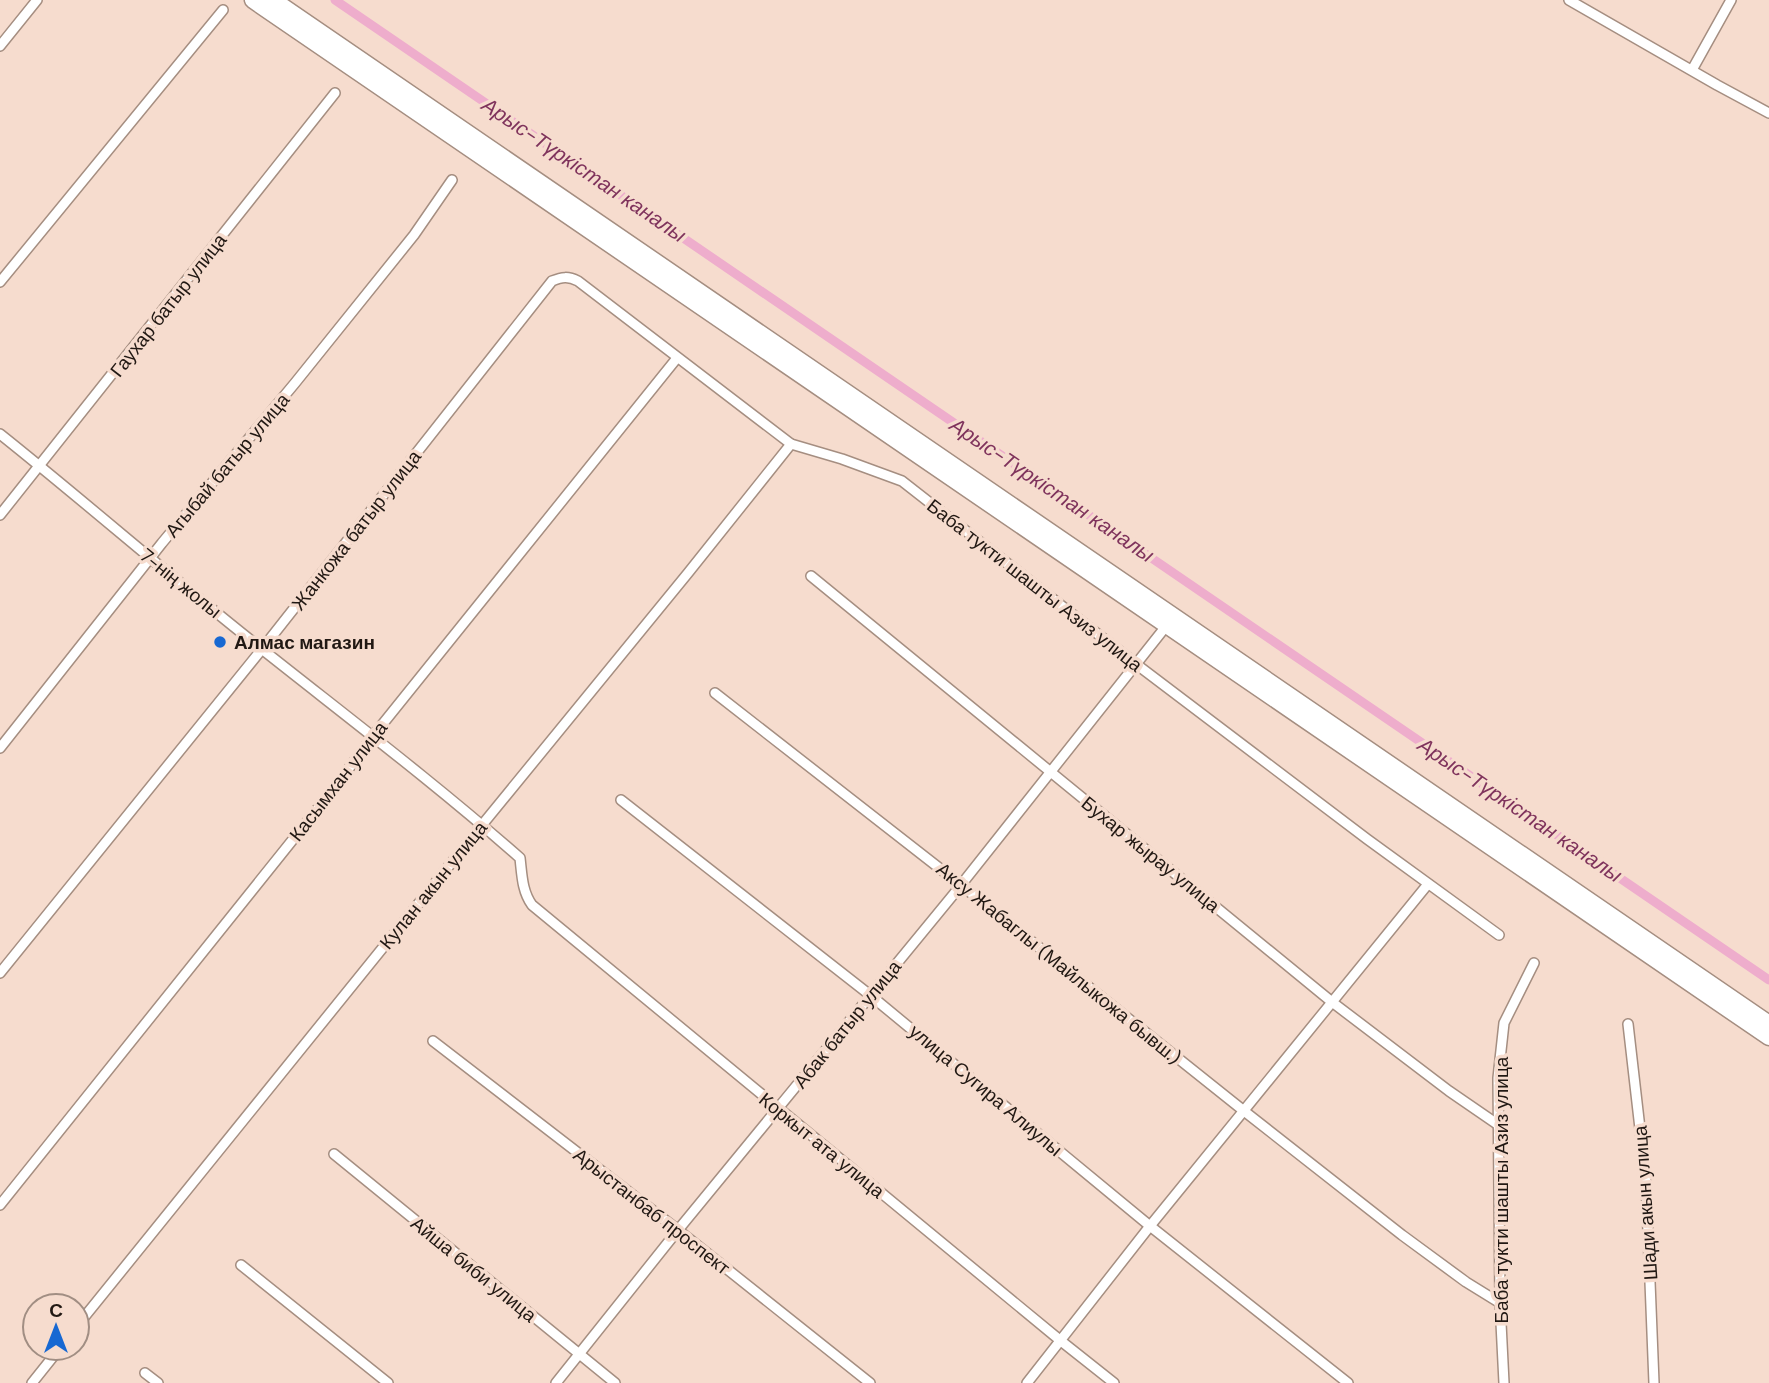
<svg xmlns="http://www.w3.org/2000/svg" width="1769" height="1383" viewBox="0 0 1769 1383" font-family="'DM Sans',sans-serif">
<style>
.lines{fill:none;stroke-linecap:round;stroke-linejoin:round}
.canal{stroke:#eeadcc;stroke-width:9}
.street-casing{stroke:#a58e81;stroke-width:12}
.highway-casing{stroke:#a58e81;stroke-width:19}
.street{stroke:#fff;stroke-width:9}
.highway{stroke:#fff;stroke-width:16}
.poi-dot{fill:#1768d2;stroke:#f6dcce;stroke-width:2.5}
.labels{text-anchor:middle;stroke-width:7;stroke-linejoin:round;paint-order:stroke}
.street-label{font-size:19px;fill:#211813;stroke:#f6dcce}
.poi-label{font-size:19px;font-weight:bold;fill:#211813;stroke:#f6dcce;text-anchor:start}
.water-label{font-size:21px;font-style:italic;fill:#7f335c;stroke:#f6dcce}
</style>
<rect width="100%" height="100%" fill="#f6dcce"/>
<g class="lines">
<polyline class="canal" points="335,0 1769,980"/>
<g class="street-casing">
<g id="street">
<polyline points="1569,0 1717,85 1769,113"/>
<polyline points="0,46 37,0"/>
<polyline points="1692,70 1731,0"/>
<polyline points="0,282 223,10"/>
<path d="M0,434c89,71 174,146 263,216 87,69 174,135 257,208 2,17 2,33 12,47l529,436 53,42"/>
<polyline points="0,515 335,93"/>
<polyline points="811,576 1332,1002 1449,1091 1497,1124"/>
<polyline points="715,693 961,885 1244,1111 1402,1235 1466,1282 1500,1303"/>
<polyline points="0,748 162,543 295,383 414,235 452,180"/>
<polyline points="621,800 870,995 1150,1226 1348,1383"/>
<path d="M0,973l262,-324 290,-368c10,-4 16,-5 26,0l213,163 51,15 60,22 234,183 231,175 132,96"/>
<polyline points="1628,1024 1646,1181 1654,1383"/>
<polyline points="433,1041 678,1230 870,1383"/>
<polyline points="334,1154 615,1383"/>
<polyline points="0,1205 335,787 373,736 677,358"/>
<polyline points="241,1265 388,1383"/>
<polyline points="77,1326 482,825 688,573 791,444"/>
<polyline points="145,1373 158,1383"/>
<polyline points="32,1383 60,1348"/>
<polyline points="556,1383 678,1230 953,895 1167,625"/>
<polyline points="1027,1383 1150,1226 1428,884"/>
<polyline points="1504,1383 1500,1303 1498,1078 1504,1023 1534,963"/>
</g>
</g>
<g class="highway-casing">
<g id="highway">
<polyline points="253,0 1769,1037"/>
<polyline points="273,0 1769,1024"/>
</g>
</g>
<use href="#street" class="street"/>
<use href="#highway" class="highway"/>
</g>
<circle class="poi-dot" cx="220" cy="642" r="7"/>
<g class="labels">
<g class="street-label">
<text transform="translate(168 305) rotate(-52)" y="7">Гаухар батыр улица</text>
<text transform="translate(227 465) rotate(-50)" y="7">Агыбай батыр улица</text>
<text transform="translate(356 530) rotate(-52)" y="7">Жанкожа батыр улица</text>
<text transform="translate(181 583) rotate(39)" y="7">7-нің жолы</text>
<text transform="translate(1035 585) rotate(38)" y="7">Баба тукти шашты Азиз улица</text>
<text transform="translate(338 781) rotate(-52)" y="7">Касымхан улица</text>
<text transform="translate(1151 854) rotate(39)" y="7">Бухар жырау улица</text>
<text transform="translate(433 885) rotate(-51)" y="7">Кулан акын улица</text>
<text transform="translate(1059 963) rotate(39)" y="7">Аксу Жабаглы (Майлыкожа бывш.)</text>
<text transform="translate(847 1024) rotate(-51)" y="7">Абак батыр улица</text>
<text transform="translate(986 1090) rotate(40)" y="7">улица Сугира Алиулы</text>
<text transform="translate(822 1145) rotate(39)" y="7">Коркыт ата улица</text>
<text transform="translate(1501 1190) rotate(-90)" y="7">Баба тукти шашты Азиз улица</text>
<text transform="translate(1645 1203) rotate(-94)" y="7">Шади акын улица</text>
<text transform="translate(652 1211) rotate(38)" y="7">Арыстанбаб проспект</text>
<text transform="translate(474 1269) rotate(39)" y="7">Айша биби улица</text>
</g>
<g class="poi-label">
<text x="234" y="649">Алмас магазин</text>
</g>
<g class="water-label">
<text transform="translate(584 170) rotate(34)" y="7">Арыс-Түркістан каналы</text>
<text transform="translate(1052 490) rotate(34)" y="7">Арыс-Түркістан каналы</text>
<text transform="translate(1520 810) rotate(34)" y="7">Арыс-Түркістан каналы</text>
</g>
</g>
<g transform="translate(56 1327)"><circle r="33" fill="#f6dcce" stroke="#a18e83" stroke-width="2"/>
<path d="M0-5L12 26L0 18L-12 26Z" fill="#1768d2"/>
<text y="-10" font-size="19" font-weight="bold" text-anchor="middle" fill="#211813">С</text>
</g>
</svg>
